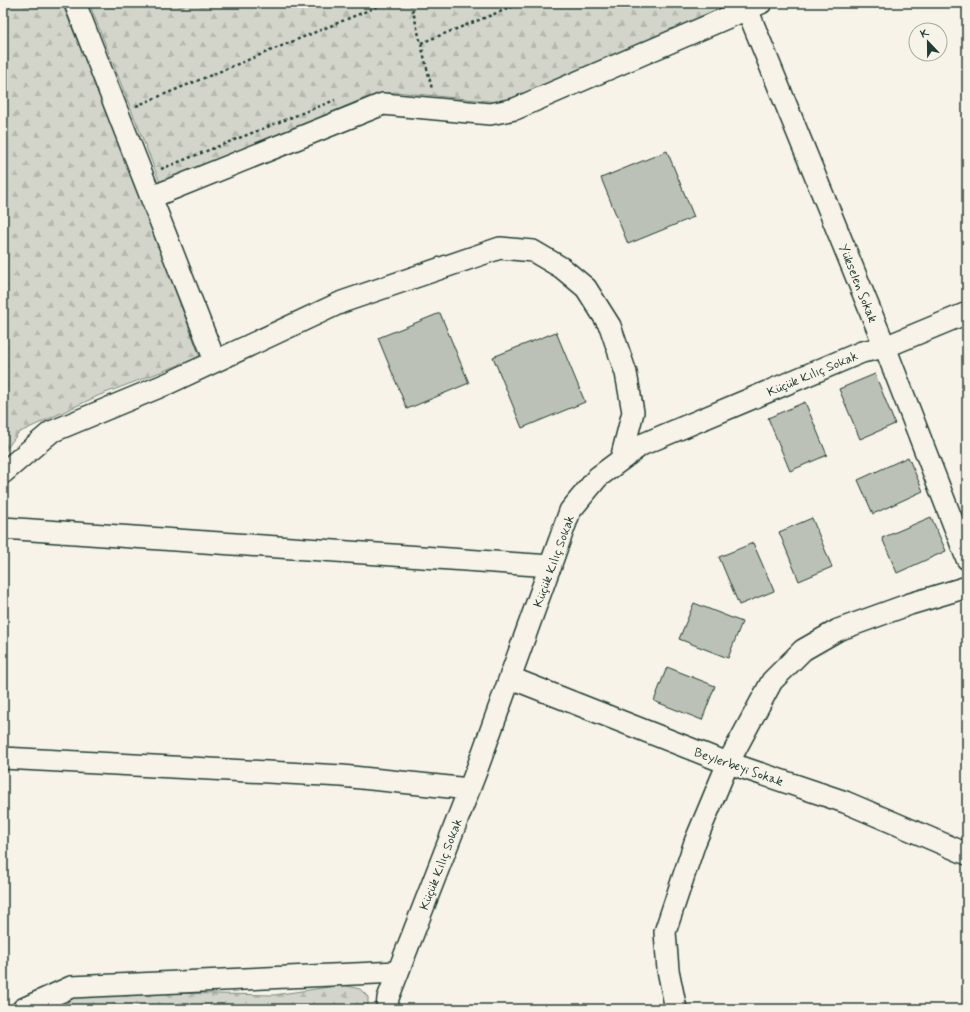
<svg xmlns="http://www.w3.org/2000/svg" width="970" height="1012" viewBox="0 0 970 1012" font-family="Mynerve,sans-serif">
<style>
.forest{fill:url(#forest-firs);stroke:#79897f}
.building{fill:#bbc1b6;stroke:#1f3d34}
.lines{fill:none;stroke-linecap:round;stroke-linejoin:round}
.minor-casing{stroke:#1f3d34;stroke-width:24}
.path{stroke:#1f3d34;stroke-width:2.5;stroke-dasharray:3 3;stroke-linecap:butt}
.minor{stroke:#f7f3e8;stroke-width:21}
.labels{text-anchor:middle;stroke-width:3;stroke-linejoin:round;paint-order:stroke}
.street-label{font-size:13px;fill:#1f3d34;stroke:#f7f3e8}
</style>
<defs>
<pattern id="forest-firs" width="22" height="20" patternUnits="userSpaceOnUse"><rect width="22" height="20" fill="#d3d5ca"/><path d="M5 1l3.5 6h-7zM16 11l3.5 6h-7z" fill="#b5b8ae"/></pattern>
</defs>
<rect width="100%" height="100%" fill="#f7f3e8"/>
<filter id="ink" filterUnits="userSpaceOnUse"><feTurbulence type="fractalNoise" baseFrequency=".025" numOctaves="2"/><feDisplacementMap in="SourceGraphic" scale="8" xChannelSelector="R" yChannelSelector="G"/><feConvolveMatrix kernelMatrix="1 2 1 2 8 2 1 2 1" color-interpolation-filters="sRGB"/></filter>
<g filter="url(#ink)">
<g class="forest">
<polygon points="3,3 62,3 139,193 200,357 100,395 18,433 3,454"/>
<polygon points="89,3 736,3 542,89 498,102 395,92 365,98 161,185"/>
<polygon points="343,985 360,989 368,997 368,1009 66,1009 70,994 104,992 274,995"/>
</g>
<g class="building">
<polygon points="667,151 694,217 628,244 601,178"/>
<polygon points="440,313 469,383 407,409 378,338"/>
<polygon points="556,332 585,402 522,428 493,357"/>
<polygon points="875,374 895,424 860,439 839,389"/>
<polygon points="805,402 827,455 790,471 768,418"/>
<polygon points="908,457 923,491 873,514 858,480"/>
<polygon points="931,517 946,551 897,573 882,538"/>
<polygon points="812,518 832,567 799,581 779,532"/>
<polygon points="753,543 774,591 739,605 719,557"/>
<polygon points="694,603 742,622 728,658 679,639"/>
<polygon points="667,667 715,686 702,720 654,701"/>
</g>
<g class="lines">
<g class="minor-casing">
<g id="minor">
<polyline points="75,3 215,361"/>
<polyline points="747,9 885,347 967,559"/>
<polyline points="152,197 383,104 490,114 515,109 761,3"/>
<polyline points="3,473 51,432 169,383 342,302 500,248 533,251 562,268 586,288 610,326 626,373 633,412 621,459"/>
<polyline points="3,528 551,566"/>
<polyline points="511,678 714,758 845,802 967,854"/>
<polyline points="3,758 342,776 469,789"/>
<polyline points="23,1009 71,987 398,972"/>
<polyline points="387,1009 388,998 477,769 570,511 598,477 641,445 862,352 885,347 967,313"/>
<polyline points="676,1009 668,970 665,932 695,842 728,763 772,681 803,650 838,630 910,604 967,587"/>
</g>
</g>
<g class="path">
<polyline points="411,3 432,89"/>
<polyline points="421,43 522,3"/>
<polyline points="136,106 386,3"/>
<polyline points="161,169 335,100"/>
</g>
<use href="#minor" class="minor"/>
</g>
</g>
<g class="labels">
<g class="street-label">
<text transform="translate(859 283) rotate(68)" y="5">Yükselen Sokak</text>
<text transform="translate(812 373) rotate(-23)" y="5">Küçük Kılıç Sokak</text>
<text transform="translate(553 561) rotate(-70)" y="5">Küçük Kılıç Sokak</text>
<text transform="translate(739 766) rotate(19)" y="5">Beylerbeyi Sokak</text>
<text transform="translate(440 864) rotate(-69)" y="5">Küçük Kılıç Sokak</text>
</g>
</g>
<rect width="970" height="1012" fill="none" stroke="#f7f3e8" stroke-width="16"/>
<rect x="8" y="8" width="954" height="996" fill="none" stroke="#1f3d34" stroke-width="1.5" filter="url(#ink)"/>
<g transform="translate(928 42) rotate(338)"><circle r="19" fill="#f7f3e8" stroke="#a1aaa0"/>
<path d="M0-3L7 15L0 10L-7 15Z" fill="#1f3d34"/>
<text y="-6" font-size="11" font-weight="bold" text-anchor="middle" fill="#1f3d34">K</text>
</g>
</svg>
